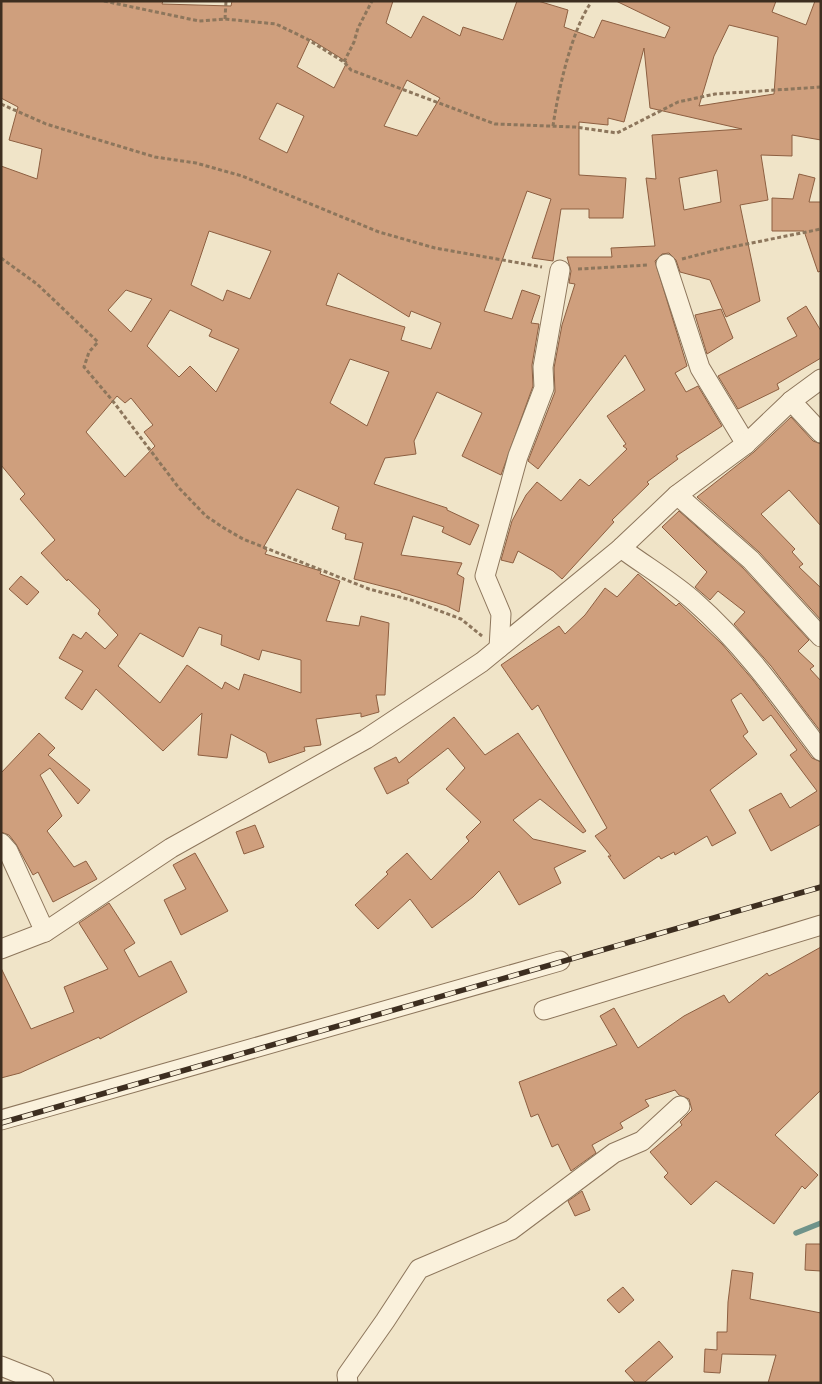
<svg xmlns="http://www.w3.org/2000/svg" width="822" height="1384" viewBox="0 0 822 1384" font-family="'Source Serif 4',serif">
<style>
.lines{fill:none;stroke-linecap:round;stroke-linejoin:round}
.stream{stroke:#6f938a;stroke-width:5.5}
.building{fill:#cf9f7d;stroke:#8d5f41;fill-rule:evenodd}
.street-casing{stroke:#8d765c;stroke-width:21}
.path{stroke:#8d765c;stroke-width:3;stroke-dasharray:4 2.5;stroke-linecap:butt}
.street{stroke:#faf1dc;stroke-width:19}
.rail-casing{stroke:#3d2e20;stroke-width:5.5}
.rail{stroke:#f7eed8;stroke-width:4;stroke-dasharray:11;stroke-linecap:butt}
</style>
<rect width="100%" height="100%" fill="#f0e4c8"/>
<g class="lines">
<polyline class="stream" points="796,1233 821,1223"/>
</g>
<g class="building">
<path d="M1,1h162l-1,3 69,2 1,-5h161l-7,22 25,15 12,-22 37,20 3,-9 40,13 14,-39h21l30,9 -4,17 30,11 8,-18 63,18 5,-11 -54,-26h160l-4,11 34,13 9,-24h6v139l-29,-5v21l-31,-1 7,45 -28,5 20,96 -34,16 -16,-37 -30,-8 -4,-12 -7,-7 -7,1 -7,7 32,105 -12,7 11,19 12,-6 24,40 -46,30 2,3 -31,23 2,2 -37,36 2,2 -52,57 -9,-8 -35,-20 -5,12 -12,-3 11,-39 14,-26 11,-13 24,19 19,-22 9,7 38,-37 -4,-3 3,-2 -19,-28 38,-26 -20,-35 -87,114 -10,-8 27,-69 -1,-24 8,-43 13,-41 -6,-1 2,-12 -4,-14h45l-1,-9 44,-2 -9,-68 10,1 -4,-44 90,-6 -92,-21 -6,-60 -20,74 -16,-4v7l-29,-3v53l47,3 -3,40h-34v-9h-28l-8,52 -21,-3 19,-59 -24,-8 -43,120 28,8 10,-29 18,6 -9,27 8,1 -7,41 1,21 -32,89 -39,-19 20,-43 -45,-21 -23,49 2,13 -31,4 -11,26 73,24v2l32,15 -9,20 -28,-13 2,-5 -31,-11 -12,39 61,8 -5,11 7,4 -5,34 -12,-6 -46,-14v-1l-47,-12 9,-36 -18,-4 1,-5 -14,-5 7,-22 -42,-18 -34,59 4,2 -2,4 56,17 -1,3 20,7 -14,40 33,5 2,-10 28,7 -4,72h-9l3,17 -18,5v-4l-45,6 5,26 -17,2 1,4 -36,12 -3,-10 -35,-19 -4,24 -29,-3 4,-42 -39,38 -67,-62 -14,21 -17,-12 18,-27 -24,-13 14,-24 8,5 5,-7 19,17 13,-14 -20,-21 2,-4 -32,-31 -1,2 -26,-28 14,-13 -35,-41 5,-5 -24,-29v-299l36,13 5,-30 -33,-9 9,-33 -17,-9zM729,25l49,12 -4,57 -75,12 15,-50zM310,39l37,23 -13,26 -37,-21zM407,80l33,18 -23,38 -33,-10zM277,103l27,13 -17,37 -28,-14zM717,170l4,32 -37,8 -5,-32zM209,231l62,20 -21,48 -23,-9 -4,11 -32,-16zM338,273l71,44 2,-6 30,12 -10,26 -30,-9 4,-13 -79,-22zM126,290l26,9 -21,33 -23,-22zM170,310l42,20 -3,6 30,13 -23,43 -26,-26 -11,11 -32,-31zM350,359l39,13 -22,54 -37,-23zM117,396l8,7 6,-5 22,27 -9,7 11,14 -30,31 -39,-45zM199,627l23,8 -1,10 38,15 3,-10 39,10v33l-57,-19 -5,16 -14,-8 -3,7 -35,-24 -27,38 -42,-37 22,-33 43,24z"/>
<polygon points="799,174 815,178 809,202 821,202 821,271 818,272 804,231 772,231 772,198 793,199"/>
<polygon points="806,306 821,331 821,358 777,384 779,389 738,409 718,376 797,336 787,318"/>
<polygon points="721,309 733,338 707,354 695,315"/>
<polygon points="791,417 813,441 821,444 821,526 789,490 761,514 795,549 792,552 803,564 799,567 821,588 821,620 759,552 697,497 754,452"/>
<polygon points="679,511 743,568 809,640 798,651 814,666 810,669 821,681 821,732 771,666 734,624 745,612 718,591 710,600 695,587 707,572 662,527"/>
<polygon points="638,574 676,606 679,603 722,644 753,680 812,758 821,762 821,824 771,851 749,810 781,793 790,808 817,791 790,755 797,750 771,715 763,721 741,693 731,700 748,732 743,736 757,754 710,790 736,833 712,846 707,836 675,855 674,852 661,859 659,856 624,879 608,856 611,856 595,836 607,828 538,705 532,710 501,665 559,626 565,634 585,615 605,588 617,597"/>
<polygon points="21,576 39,592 27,605 9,589"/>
<polygon points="454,717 485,755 518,733 586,831 583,833 540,799 513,820 533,839 586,851 554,868 561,883 519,905 499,871 473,897 432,928 410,899 378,929 355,905 388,874 386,872 407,853 431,880 469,841 466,837 481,822 446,789 465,768 448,748 407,780 409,783 387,794 374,768 396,757 399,763"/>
<polygon points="39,733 55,748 48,755 90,790 78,804 50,768 40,775 62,816 47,831 74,867 86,861 97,879 53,902 38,872 33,875 16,844 9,835 1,832 1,773"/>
<polygon points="255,825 264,847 244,854 236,832"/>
<polygon points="195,853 228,911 181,935 164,900 186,889 173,865"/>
<polygon points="109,903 135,943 124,950 139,977 171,961 187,992 100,1039 99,1037 20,1073 1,1078 1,968 31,1029 74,1012 64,987 108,969 79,923"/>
<polygon points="821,947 821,1090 775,1135 818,1175 805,1189 802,1186 774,1224 716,1181 691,1205 664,1177 668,1173 650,1152 682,1125 680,1122 692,1110 689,1099 679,1095 675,1090 645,1100 649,1106 620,1123 623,1128 592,1145 596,1153 571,1171 558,1144 552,1147 538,1114 531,1117 519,1082 617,1045 600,1016 614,1008 638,1048 684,1016 724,995 729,1003 767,973 769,976"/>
<polygon points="582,1191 590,1210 575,1216 568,1201"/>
<polygon points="806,1244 821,1244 821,1271 805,1270"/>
<polygon points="732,1270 753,1273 750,1299 821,1313 821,1383 768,1383 776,1355 722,1354 720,1373 704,1372 705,1349 717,1350 717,1332 727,1332 728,1302"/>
<polygon points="623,1287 634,1300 619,1313 607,1300"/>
<polygon points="659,1341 673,1357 644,1383 636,1383 625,1371"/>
</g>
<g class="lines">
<g class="street-casing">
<g id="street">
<polyline points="666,264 700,368 746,444"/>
<polyline points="791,401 821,433"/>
<polyline points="677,495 751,560 821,637"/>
<path d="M621,548c24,18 52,34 74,54 49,43 87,97 126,149"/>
<polyline points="499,648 501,614 485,576 518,456 544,388 543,367 560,270"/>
<polyline points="1,843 8,851 45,932"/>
<polyline points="1,949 45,932 171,848 366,739 482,662 621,548 677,495 746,444 791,401 821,379"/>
<polyline points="544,1010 821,925"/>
<polyline points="1,1120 560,961"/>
<polyline points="1,1366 44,1383"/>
<polyline points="348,1383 347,1375 385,1321 419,1269 511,1230 614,1153 642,1141 680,1106"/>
</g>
</g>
<g class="path">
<polyline points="104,1 199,21 225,19 276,24 307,39 344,62 351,70 495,124 575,127 617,133 678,102 715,94 821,87"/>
<polyline points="225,19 226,1"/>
<polyline points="344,62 354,42 358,28 372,1"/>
<polyline points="1,104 46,124 155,157 196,163 242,176 379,232 435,248 542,267"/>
<path d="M553,126c5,-35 18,-93 37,-122"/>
<polyline points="1,258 37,284 98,342 89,352 84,367 112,400 179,488 206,516 224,528 243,539 369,589 411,600 461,619 482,636"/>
<polyline points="682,259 717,250 821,229"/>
<polyline points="578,269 649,265"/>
</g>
<use href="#street" class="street"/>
<g class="rail-casing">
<polyline id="rail" points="1,1123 821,887"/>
</g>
<use href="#rail" class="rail"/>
</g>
<rect width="822" height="1384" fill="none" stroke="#3d2e20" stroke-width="5"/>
</svg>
